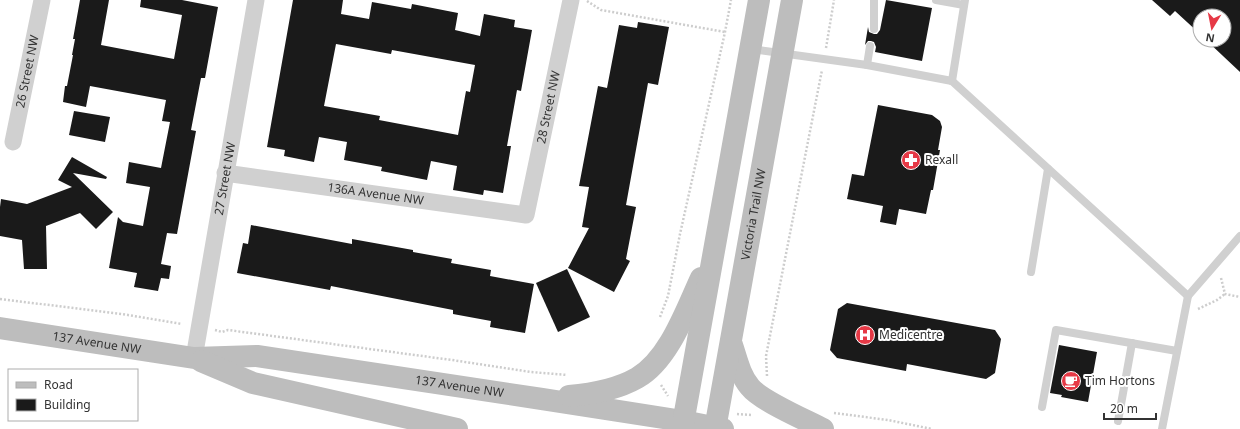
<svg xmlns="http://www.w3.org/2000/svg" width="1240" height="429" viewBox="0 0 1240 429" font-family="'Noto Sans',sans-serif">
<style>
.building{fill:#1a1a1a;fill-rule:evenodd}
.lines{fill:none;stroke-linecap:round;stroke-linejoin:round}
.path{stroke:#cdcdcd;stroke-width:2.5;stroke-dasharray:2 2;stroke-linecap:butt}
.lane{stroke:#d0d0d0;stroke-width:8}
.street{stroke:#d0d0d0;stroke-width:17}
.secondary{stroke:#bdbdbd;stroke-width:22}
.labels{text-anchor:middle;stroke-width:4;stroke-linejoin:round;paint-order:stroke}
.street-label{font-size:12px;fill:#333;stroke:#fff}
.poi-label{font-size:12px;fill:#333;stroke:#fff;text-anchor:start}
</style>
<rect width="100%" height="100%" fill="#fff"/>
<g class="building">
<polygon points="80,0 109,0 101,45 174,59 182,15 140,7 141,0 182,0 218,7 205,78 201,78 191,130 196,131 177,234 167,233 161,264 171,266 169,279 161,278 158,291 134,287 137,273 109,268 118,217 123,222 143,226 150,187 126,183 129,162 161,168 170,122 162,121 166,100 90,86 86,107 63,102 65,86 67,86 73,55 72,55 75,39 73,39"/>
<path d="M293,0h50l-2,14 28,5 3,-17 39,7 1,-5 46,9 -3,17 25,6 4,-22 31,6 -1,7 18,3 -11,61 -4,-1 -10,56h4l-8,47 -19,-3 -1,5 -30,-5 4,-24 -26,-5 -4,19 -46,-9 1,-4 -38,-7 3,-18 -28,-5 -5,25 -30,-6 1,-6 -18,-3zM336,44l55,10 1,-4 83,15 -5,27 -4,-1 -8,44 -79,-15 1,-4 -56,-10z"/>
<polygon points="886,0 932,8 922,61 875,52 876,47 874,42 871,41 868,41 865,45 868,27 869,32 874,34 877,34 880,30"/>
<polygon points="1152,0 1240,0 1240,72 1206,40 1224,40 1224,16 1200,16 1200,34 1175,11 1170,16"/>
<polygon points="638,22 669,27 658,85 648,83 626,205 636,207 626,259 630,261 614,292 568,268 589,228 582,227 589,187 579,186 598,86 607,88 619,25 637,28"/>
<polygon points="878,105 932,115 940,121 942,127 938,150 940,150 933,190 931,190 926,214 899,209 896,225 880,222 883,206 847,199 852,174 864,176"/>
<polygon points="74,111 110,117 105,142 69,135"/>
<polygon points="72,157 107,177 106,179 73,173 113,212 96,229 80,213 46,226 47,269 24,269 22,240 0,236 0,207 1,199 27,204 72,187 58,180"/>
<polygon points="251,225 352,244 352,239 413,250 413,252 452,259 451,263 491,270 490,276 534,284 525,333 490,327 491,321 453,314 453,310 331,286 330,290 237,273 243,243 248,244"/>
<polygon points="567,269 590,317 558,332 536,283"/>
<polygon points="847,303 995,330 1001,339 995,373 986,379 907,364 906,371 837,358 830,350 838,309"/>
<polygon points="1059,345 1097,352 1088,402 1061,397 1062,395 1050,393"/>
</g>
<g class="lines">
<g class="path">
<polyline points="587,1 601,10 725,32"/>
<polyline points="826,48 834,0"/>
<polyline points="1221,278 1225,294 1240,297"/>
<polyline points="0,299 122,314 182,324"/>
<polyline points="1198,309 1217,300 1225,294"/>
<polyline points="660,317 668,296 680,234 725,32 731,0"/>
<polyline points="215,330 222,332 228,330 452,360 531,372 567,375"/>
<polyline points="767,376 766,356 822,70"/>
<polyline points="661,385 668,396"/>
<polyline points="834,413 888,420 932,429"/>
<polyline points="737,414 751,415"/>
</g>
<g class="lane">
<polyline points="936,0 964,5"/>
<polyline points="874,29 874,0"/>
<polyline points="751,49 867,65 952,81 1188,296"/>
<polyline points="867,65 870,46"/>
<polyline points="952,81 965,0"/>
<polyline points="1031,272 1048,169"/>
<polyline points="1042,407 1056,330 1177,351"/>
<polyline points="1118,421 1132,343"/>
<polyline points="1162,429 1188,296 1240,236"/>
</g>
<g class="street">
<path id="s1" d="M13,142l29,-142"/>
<path id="s2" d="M225,173l301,42 45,-215"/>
<path id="s3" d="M194,358l62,-358"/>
</g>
<g class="secondary">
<path id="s4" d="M0,328l194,30 63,-2 285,43 141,22 40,8"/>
<path d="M732,345c5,15 8,30 18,42 11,14 56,33 73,42"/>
<polyline points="201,361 253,383 457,429"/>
<path d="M569,396c23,-2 47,-6 68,-18 32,-18 49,-68 64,-100"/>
<polyline points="682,429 759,0"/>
<path id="s5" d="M715,429l77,-429"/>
</g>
</g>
<defs>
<g id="pharmacy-disc" transform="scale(1)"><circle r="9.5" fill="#e63946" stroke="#fff"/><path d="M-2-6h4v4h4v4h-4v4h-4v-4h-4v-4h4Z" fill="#fff"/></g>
<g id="hospital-disc" transform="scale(1)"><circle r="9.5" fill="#e63946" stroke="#fff"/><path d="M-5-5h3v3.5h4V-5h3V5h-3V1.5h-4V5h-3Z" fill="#fff"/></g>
<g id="cafe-disc" transform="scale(1)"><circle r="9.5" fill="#e63946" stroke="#fff"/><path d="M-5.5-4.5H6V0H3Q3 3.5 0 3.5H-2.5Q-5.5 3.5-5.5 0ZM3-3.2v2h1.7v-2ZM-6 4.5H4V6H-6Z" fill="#fff"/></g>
</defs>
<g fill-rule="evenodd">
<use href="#pharmacy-disc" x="911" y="160"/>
<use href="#hospital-disc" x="865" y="335"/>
<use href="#cafe-disc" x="1071" y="381"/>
</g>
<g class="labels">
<g class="street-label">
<text dy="4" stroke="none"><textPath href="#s1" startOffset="72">26 Street NW</textPath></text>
<text dy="4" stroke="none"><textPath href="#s2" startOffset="414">28 Street NW</textPath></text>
<text dy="4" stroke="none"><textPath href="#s3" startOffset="182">27 Street NW</textPath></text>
<text dy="4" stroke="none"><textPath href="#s2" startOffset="152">136A Avenue NW</textPath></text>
<text dy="4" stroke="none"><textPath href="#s5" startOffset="218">Victoria Trail NW</textPath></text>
<text dy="4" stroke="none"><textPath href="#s4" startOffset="98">137 Avenue NW</textPath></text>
<text dy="4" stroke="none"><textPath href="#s4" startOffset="464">137 Avenue NW</textPath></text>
</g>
<g class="poi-label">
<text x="925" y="164">Rexall</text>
<text x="879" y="339">Medicentre</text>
<text x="1085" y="385">Tim Hortons</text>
</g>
</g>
<rect x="8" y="369" width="130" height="52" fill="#ffffff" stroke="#adadad"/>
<rect x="16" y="382" width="20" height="6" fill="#bdbdbd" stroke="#adadad"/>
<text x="44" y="389" font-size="12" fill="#333333">Road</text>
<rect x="16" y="399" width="20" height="12" fill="#1a1a1a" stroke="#adadad"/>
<text x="44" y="409" font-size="12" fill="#333333">Building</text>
<g transform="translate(1212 28) rotate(190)"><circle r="19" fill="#ffffff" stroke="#adadad"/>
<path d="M0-3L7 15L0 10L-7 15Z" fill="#e63946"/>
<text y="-6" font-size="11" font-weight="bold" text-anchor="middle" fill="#333333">N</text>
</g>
<path d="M1104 413v6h52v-6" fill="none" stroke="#333333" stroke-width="2"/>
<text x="1110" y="413" font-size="12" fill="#333333" stroke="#ffffff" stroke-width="3" paint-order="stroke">20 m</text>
</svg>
